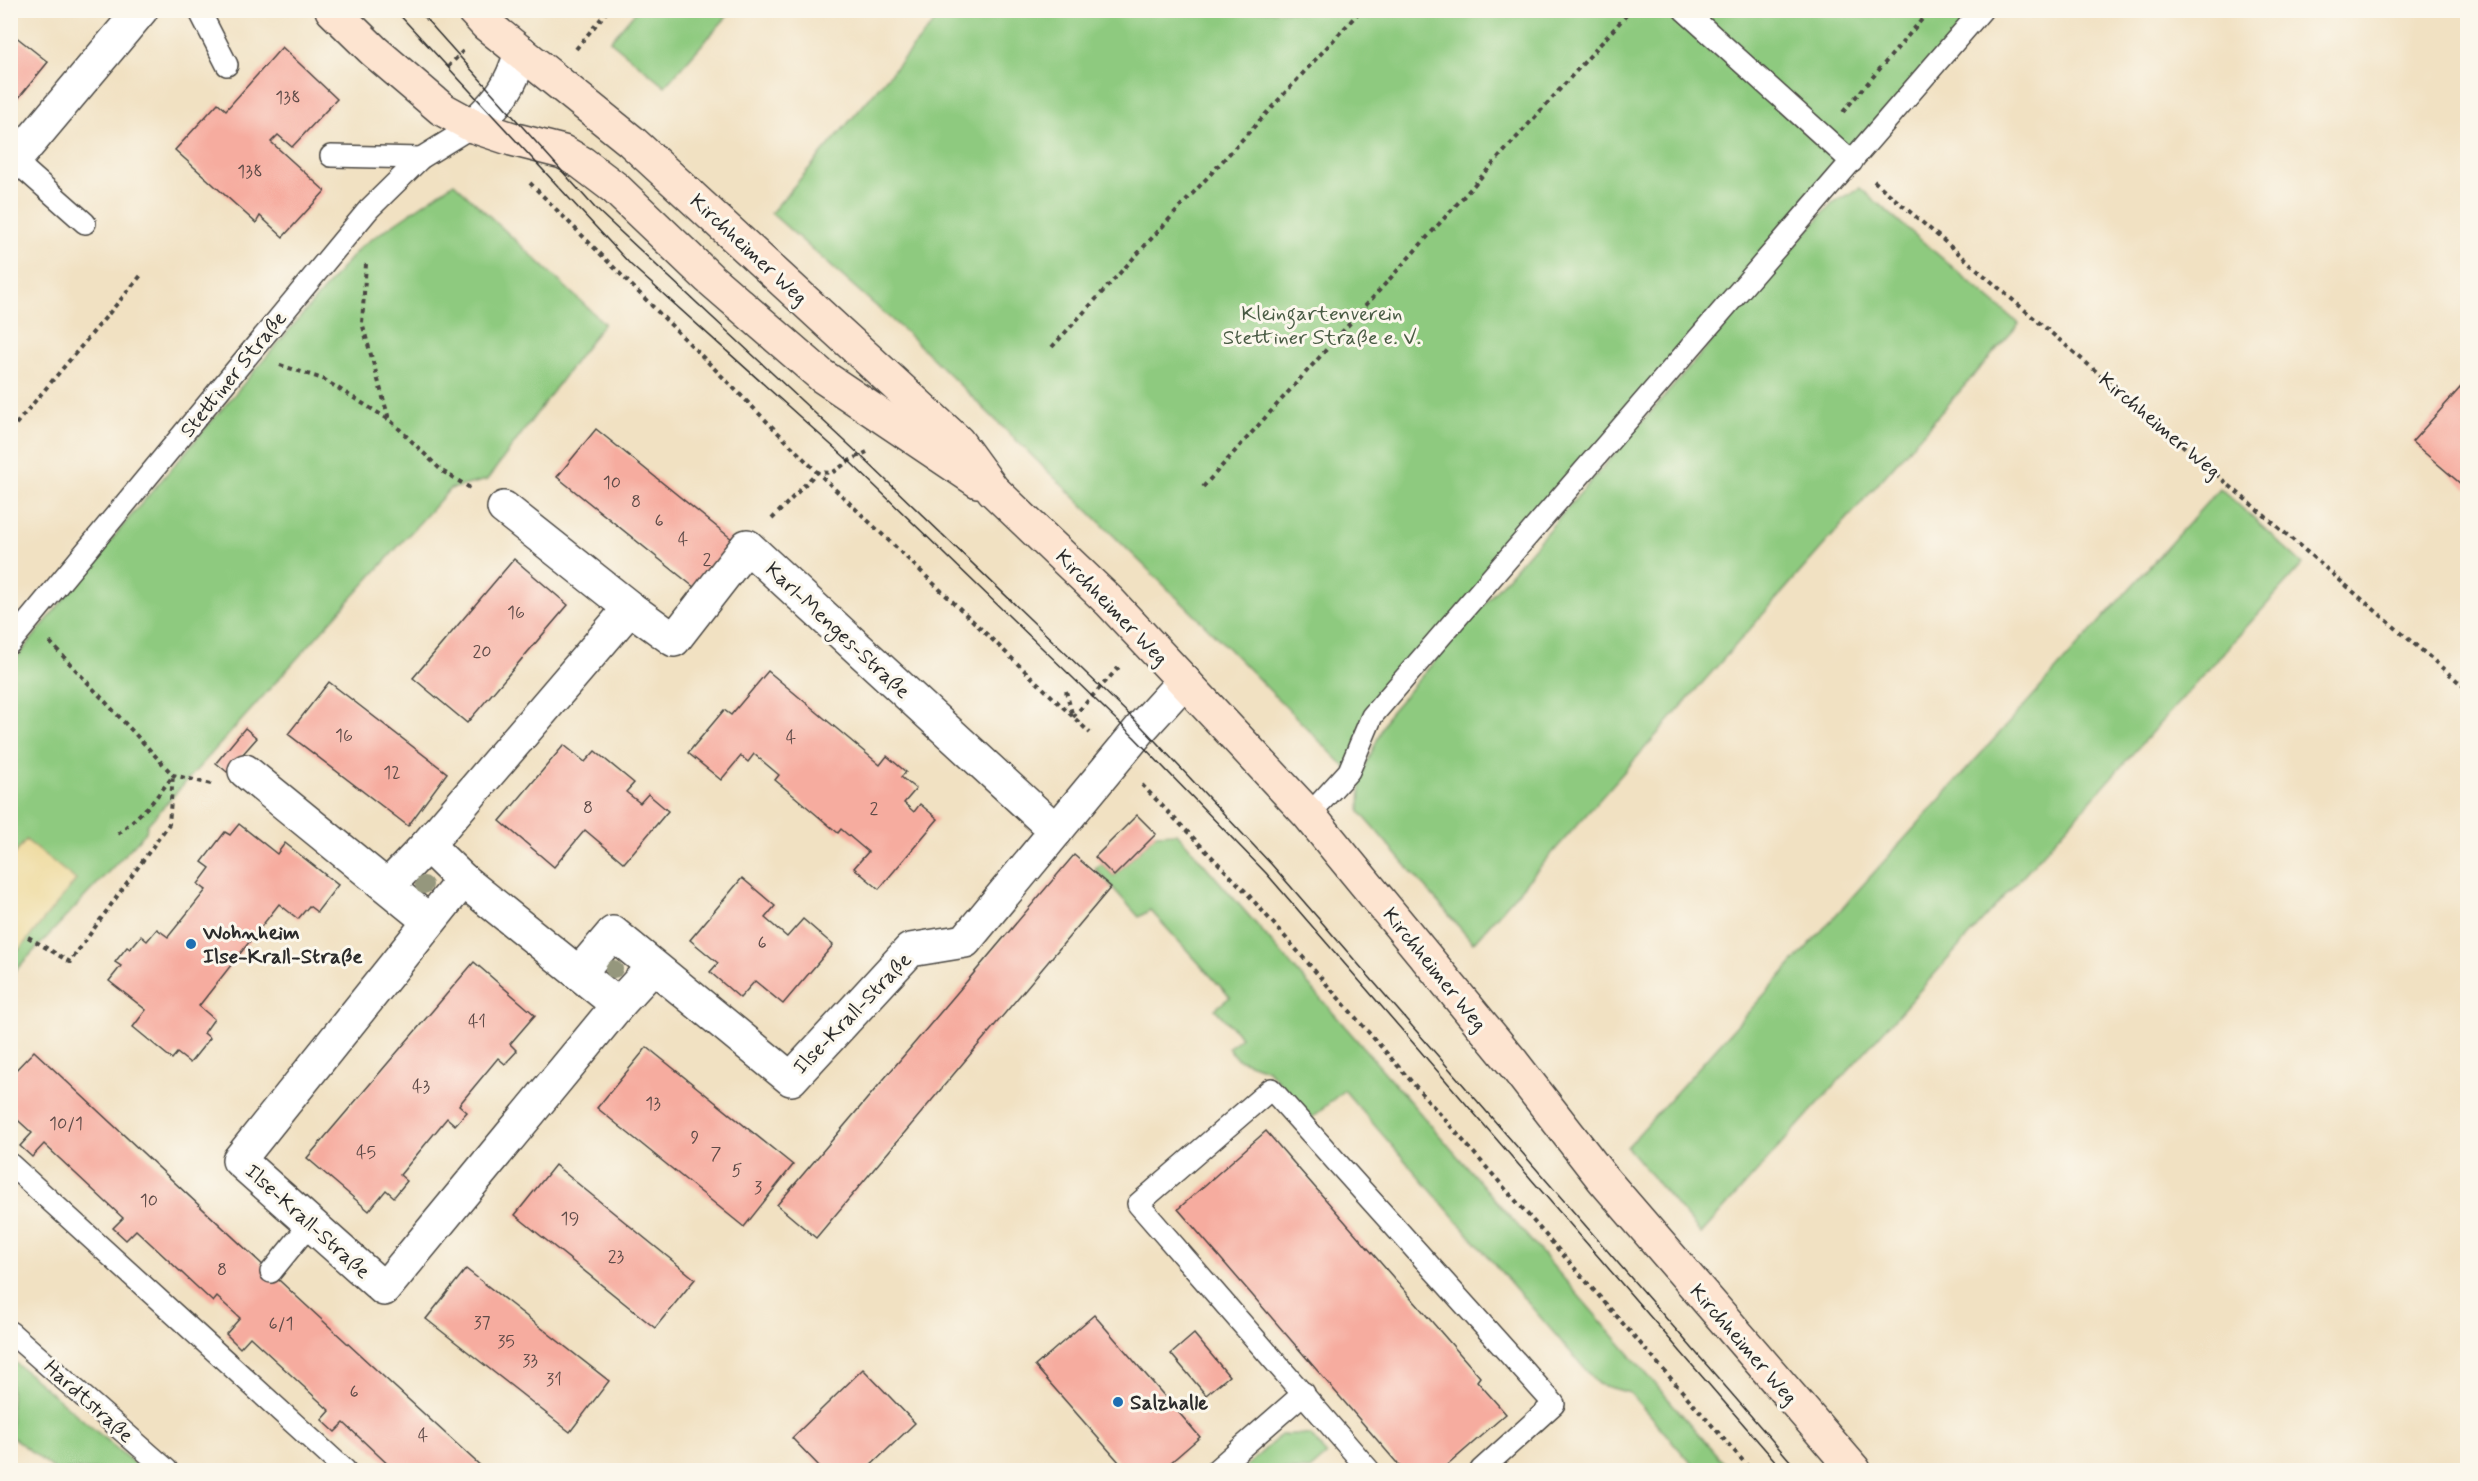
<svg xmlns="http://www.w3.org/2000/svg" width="2478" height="1481" viewBox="0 0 2478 1481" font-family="Mynerve,sans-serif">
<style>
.green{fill:#8eca7f;stroke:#5c7a55;stroke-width:1.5}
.sand{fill:#eeda9e;stroke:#8c8264;stroke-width:1.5}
.building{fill:#f6ac9f}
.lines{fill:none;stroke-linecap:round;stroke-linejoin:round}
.lane-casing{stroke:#494642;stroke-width:24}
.street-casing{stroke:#494642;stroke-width:36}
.secondary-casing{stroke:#494642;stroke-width:36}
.path{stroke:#494642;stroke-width:4;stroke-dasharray:4.5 4.5;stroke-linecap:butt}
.lane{stroke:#fff;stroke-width:21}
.street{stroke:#fff;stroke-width:33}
.secondary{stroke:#fde4d0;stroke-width:33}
.tram{stroke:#2b2b2b;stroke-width:1.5}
.tree{fill:#95977d}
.poi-dot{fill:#1f6fb2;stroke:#fbf7ec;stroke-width:2}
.labels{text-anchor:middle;stroke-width:6;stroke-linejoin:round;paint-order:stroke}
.number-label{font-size:18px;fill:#5e4b48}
.street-label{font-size:21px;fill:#2b2b2b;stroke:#fbf7ec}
.park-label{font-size:21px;fill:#495b44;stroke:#fbf7ec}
.poi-label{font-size:21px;font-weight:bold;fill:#2b2b2b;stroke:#fbf7ec;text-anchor:start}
</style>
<rect width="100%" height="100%" fill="#fbf7ec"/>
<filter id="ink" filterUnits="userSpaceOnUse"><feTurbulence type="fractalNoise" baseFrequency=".0167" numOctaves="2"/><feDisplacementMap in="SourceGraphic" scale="12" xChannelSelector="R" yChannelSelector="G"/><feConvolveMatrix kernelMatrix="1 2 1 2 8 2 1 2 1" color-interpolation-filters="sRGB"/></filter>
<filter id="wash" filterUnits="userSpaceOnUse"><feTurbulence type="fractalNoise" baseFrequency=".008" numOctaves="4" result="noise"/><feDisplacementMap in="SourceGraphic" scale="24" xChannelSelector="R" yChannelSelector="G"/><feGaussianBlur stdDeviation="1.35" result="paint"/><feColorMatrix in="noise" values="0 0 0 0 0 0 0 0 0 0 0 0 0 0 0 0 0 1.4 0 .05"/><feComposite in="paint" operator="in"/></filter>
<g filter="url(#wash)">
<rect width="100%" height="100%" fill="#f1e1c2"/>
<g class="green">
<polygon points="637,10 732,10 732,11 665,86 610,41"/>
<polygon points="944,11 1982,11 1372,716 1349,771 1222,642 910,336 771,213"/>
<polygon points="454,183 604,323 487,480 450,489 147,825 146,832 14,972 10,969 10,666 125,523 360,247"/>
<polygon points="1860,188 2019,324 1473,943 1360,812 1361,777 1388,715 1832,203"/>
<polygon points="2220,488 2303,564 1701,1234 1627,1147"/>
<polygon points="1177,833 1730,1470 1686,1470 1693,1465 1630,1393 1598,1384 1344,1090 1312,1118 1268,1070 1238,1059 1228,1048 1241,1037 1215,1009 1230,997 1150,910 1139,917 1095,868 1102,864 1114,876 1156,834"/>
<polygon points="11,1359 142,1470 55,1470 11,1436"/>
<polygon points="1294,1434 1310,1435 1327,1455 1310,1470 1242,1470 1281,1435"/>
</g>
<polygon class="sand" points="26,840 76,880 19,950 11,942 11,859"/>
<g id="blocks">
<g class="building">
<polygon points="10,32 48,62 13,105 10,103"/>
<polygon points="282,47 337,99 292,147 278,135 271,142 325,191 283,237 260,216 256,223 175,150 218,103 226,110"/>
<polygon points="2468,379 2468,490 2412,442"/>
<polygon points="596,429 738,544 700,592 557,477"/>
<polygon points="514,559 568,605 467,723 413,678"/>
<polygon points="768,671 880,765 887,756 906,772 901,777 916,789 904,803 914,812 920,804 938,819 879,889 854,868 868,852 841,829 838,833 775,780 779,775 754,754 748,762 741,756 721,780 688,753 724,710 731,715"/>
<polygon points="329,682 447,773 408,826 288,734"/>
<polygon points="245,728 257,738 227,772 216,763"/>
<polygon points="564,745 585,762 595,751 634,783 626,792 640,803 648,794 668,811 624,863 585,830 554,867 500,821"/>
<polygon points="1137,815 1156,834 1114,876 1095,857"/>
<polygon points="239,824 277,854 285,843 338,885 317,912 309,906 298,919 279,904 199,1006 214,1019 204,1033 210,1038 190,1063 177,1053 172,1059 133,1027 146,1010 109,981 121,966 115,962 127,947 130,949 141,936 147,941 157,929 168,937 206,890 198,884 210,868 202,862 225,832 230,835"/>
<polygon points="1074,855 1111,887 816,1238 777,1205"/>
<polygon points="742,878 775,906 765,918 787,937 803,919 833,945 783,1004 755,981 740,998 710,972 718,963 690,940"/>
<polygon points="474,962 535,1015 510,1044 517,1051 505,1064 498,1058 459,1105 467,1112 455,1125 447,1118 400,1175 407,1181 394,1197 386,1190 369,1211 307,1158"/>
<polygon points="647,1047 793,1165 744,1227 597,1108"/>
<polygon points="34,1051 296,1296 485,1470 394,1470 344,1423 335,1432 322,1420 330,1411 250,1337 240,1348 226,1334 240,1318 217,1297 213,1302 136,1230 126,1240 113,1228 123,1218 44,1144 32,1157 20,1146 32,1133 10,1113 10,1076"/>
<polygon points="1266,1131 1480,1377 1477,1381 1506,1414 1442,1470 1403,1470 1178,1209"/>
<polygon points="555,1165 695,1279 655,1328 515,1215"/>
<polygon points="466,1269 609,1381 570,1432 426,1319"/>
<polygon points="1094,1315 1200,1437 1162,1470 1126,1470 1035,1366"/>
<polygon points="1194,1334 1229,1376 1206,1395 1171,1354"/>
<polygon points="863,1369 915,1423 866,1470 823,1470 792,1438"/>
</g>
</g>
</g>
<g filter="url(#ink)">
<use href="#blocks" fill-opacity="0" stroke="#494642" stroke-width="1.5"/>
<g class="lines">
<g class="lane-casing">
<g id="lane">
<polyline points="199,10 227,65"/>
<polyline points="1684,10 1852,162"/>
<polyline points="331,156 421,158"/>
<polyline points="15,161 85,223"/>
<polyline points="10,643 369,209 421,158 473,126"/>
<polyline points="1309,815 1349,771 1372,716 1982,10"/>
<polyline points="10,1164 345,1470"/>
<polyline points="271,1272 310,1224"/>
<polyline points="10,1332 167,1470"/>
<polyline points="1216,1470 1304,1393"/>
<polyline points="1369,1470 1138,1204 1271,1089 1554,1404 1481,1470"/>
</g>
</g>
<g class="street-casing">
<g id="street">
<path d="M473,126c27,-26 38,-39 48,-74"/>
<polyline points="10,166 141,10"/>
<polyline points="504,508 630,608"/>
<polyline points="245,771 429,921"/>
<polyline points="427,845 463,880 618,1005"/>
<polyline points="463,880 239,1160 384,1289 618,1005 653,967"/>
<polyline points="388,886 427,845 630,608 674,640 747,546 1056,831"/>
<polyline points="579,973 613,933 791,1079 910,950 965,941 1142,727 1184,681"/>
</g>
</g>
<g class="secondary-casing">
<g id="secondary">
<polyline points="332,10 374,51 442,109 473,126 512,139 563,152 582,163 615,188 709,278 822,376 978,481"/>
<polyline points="473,10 487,25 631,141 958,442 993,490 1109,601 1309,815 1513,1063 1603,1179 1854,1470"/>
</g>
</g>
<g class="path">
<polyline points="576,49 608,10"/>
<polyline points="448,67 463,51"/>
<polyline points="1843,112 1930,10"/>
<polyline points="1874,181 2468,690"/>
<polyline points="530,183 817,472 1090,733"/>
<polyline points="366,264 362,323 389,419 442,471 472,489"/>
<polyline points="1052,347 1361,10"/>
<polyline points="280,365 323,379 388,419"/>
<polyline points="10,431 143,273"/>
<polyline points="1203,487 1631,10"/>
<polyline points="772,519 817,472 832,473 849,461 867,452"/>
<polyline points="50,642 173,775 211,784"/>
<polyline points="1066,691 1073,717"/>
<polyline points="1073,717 1120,666"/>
<polyline points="1142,785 1245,891 1751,1470"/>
<polyline points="118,834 150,805 173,776"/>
<polyline points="28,937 70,962 169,824 173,775"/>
</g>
<use href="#lane" class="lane"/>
<use href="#street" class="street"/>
<use href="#secondary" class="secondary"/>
<g class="tram">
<polyline points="395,10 631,265 849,461 1134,737 1266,873 1783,1470"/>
<polyline points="418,10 595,208 861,456 1142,727 1272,865 1798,1470"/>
</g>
</g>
<g class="tree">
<circle cx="424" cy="885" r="9"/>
<circle cx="614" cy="969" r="9"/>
</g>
</g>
<g class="poi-dot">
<circle cx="191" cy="944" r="6"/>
<circle cx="1118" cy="1402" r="6"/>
</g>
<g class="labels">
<g class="number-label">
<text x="288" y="103">138</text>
<text x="250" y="177">138</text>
<text x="612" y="488">10</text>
<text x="636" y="507">8</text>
<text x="659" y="526">6</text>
<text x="683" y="545">4</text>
<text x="707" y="565">2</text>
<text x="516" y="618">16</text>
<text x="482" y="657">20</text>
<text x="344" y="741">16</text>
<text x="791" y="743">4</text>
<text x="392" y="778">12</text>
<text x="588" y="813">8</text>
<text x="874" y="814">2</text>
<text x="762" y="948">6</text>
<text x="477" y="1027">41</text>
<text x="421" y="1092">43</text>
<text x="653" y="1109">13</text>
<text x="66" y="1129">10/1</text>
<text x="695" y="1143">9</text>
<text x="366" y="1158">45</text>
<text x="716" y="1159">7</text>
<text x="737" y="1176">5</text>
<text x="758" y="1193">3</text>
<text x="149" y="1206">10</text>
<text x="570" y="1224">19</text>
<text x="616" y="1262">23</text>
<text x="222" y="1275">8</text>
<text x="482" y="1328">37</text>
<text x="281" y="1329">6/1</text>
<text x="506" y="1347">35</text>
<text x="530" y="1366">33</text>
<text x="554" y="1385">31</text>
<text x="354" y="1397">6</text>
<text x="423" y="1441">4</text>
</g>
<g class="street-label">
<text transform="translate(749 249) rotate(43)" y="7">Kirchheimer Weg</text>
<text transform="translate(233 374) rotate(-51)" y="7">Stettiner Straße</text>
<text transform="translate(2160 425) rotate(40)" y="7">Kirchheimer Weg</text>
<text transform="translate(1112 607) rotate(46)" y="7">Kirchheimer Weg</text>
<text transform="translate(838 630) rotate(43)" y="7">Karl-Menges-Straße</text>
<text transform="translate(1435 969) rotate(51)" y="7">Kirchheimer Weg</text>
<text transform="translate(852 1013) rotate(-46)" y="7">Ilse-Krall-Straße</text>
<text transform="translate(308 1221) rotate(42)" y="7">Ilse-Krall-Straße</text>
<text transform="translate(1744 1344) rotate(49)" y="7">Kirchheimer Weg</text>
<text transform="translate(89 1401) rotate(42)" y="7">Hardtstraße</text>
</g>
<g class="park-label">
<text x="1322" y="320">Kleingartenverein<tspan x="1322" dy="24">Stettiner Straße e. V.</tspan></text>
</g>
<g class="poi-label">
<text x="203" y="939">Wohnheim<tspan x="203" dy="24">Ilse-Krall-Straße</tspan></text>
<text x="1130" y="1409">Salzhalle</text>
</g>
</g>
<rect width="2478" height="1481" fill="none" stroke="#fbf7ec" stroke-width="36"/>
</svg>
